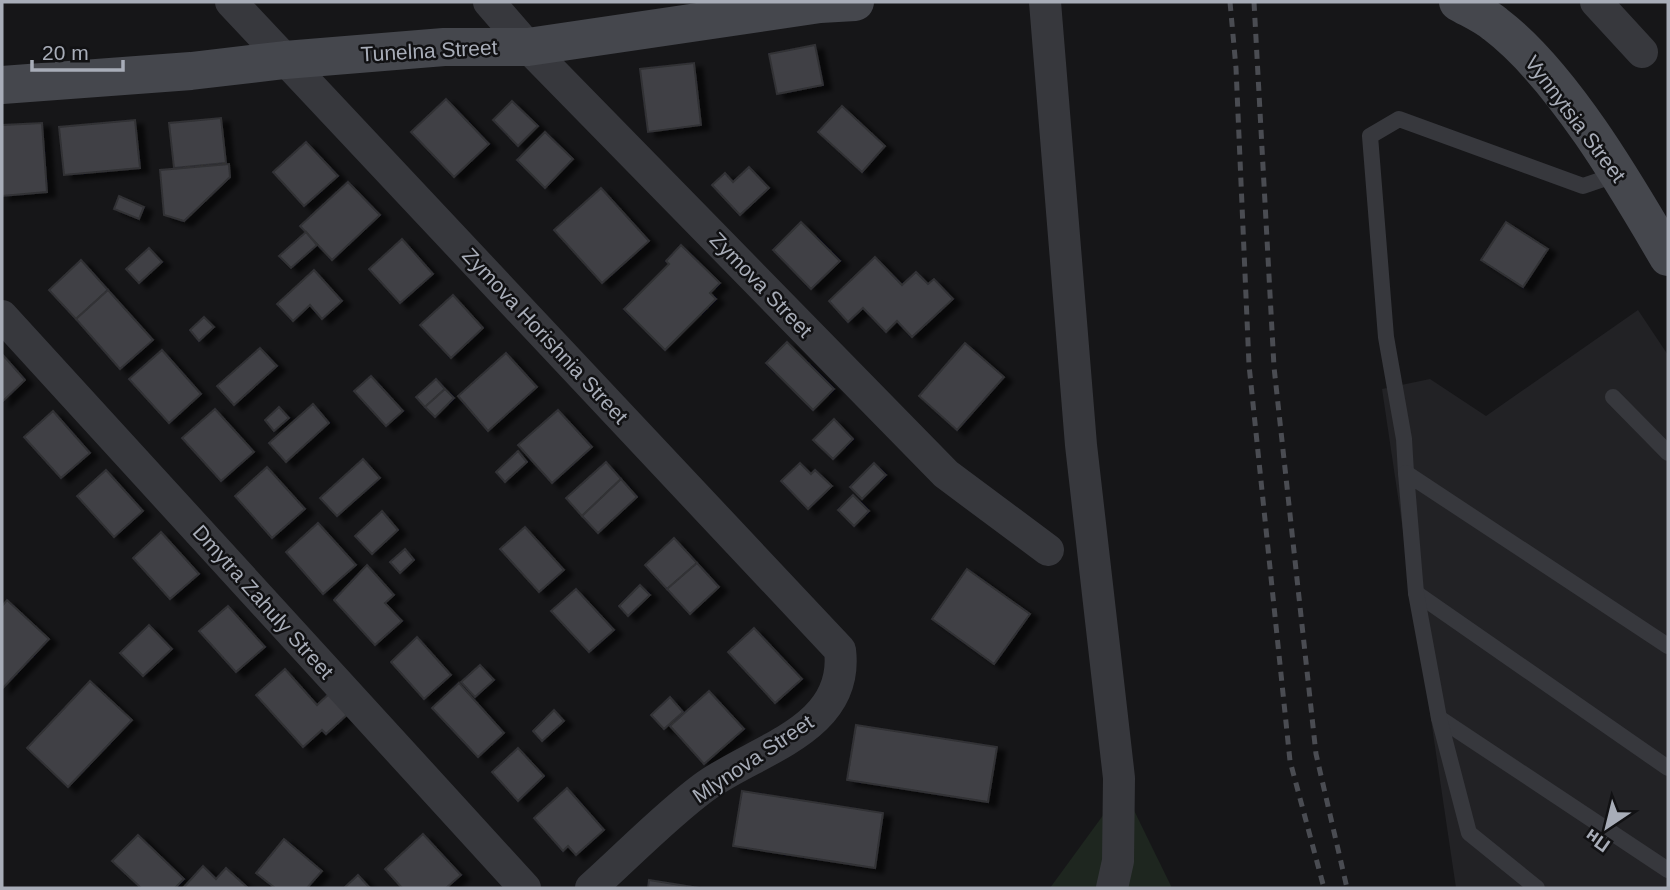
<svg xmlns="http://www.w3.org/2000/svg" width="1670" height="890" viewBox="0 0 1670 890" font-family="Helvetica,sans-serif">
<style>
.built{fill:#222225}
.green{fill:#1e261f}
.building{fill:#404145;stroke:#303034;stroke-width:2;filter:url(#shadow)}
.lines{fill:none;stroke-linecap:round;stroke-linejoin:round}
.service{stroke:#37383d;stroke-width:16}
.minor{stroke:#37383d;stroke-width:32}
.secondary{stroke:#45474d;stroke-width:38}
.rail{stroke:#4a4c52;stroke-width:5;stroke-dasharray:9 7;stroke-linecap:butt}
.labels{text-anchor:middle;stroke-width:5;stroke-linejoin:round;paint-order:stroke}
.street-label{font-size:21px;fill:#a8adb8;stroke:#111113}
</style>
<defs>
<filter id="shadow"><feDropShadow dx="8" dy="4.5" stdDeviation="2" flood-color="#0009"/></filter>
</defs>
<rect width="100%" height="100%" fill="#161618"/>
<polygon class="built" points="1638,310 1668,355 1668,888 1456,888 1382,389 1430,379 1486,416"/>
<polygon class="green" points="1123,788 1172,888 1050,888"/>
<g class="building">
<polygon points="815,45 823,85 777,94 769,54"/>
<polygon points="694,63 701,125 648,132 640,69"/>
<polygon points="446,99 489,144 454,177 411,132"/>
<polygon points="512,101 538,126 518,146 493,120"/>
<polygon points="842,106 885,146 862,172 818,132"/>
<polygon points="221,118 226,163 174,168 169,123"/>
<polygon points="135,120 140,168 64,175 59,127"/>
<polygon points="42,123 47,192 2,196 2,125"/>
<polygon points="545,132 573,159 545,188 517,160"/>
<polygon points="306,142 338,176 304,206 273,172"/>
<polygon points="229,164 230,177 184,221 164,215 160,170"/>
<polygon points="749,167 769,188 740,215 712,185 725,173 733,182"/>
<polygon points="348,182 380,215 332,260 300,226"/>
<polygon points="601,188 649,241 602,283 554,230"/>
<polygon points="119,196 144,207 139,219 114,209"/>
<polygon points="801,222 840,261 811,289 773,250"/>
<polygon points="1506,222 1548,249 1523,287 1481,260"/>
<polygon points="306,232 317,245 291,268 279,256"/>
<polygon points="402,239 433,274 400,303 369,269"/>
<polygon points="681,245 720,283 710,293 716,299 665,350 624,309 669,264 666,261"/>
<polygon points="149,248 162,262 139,283 126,269"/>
<polygon points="875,257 902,285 916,272 928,284 934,279 953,299 912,337 897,321 886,332 863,308 848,322 829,301"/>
<polygon points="81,260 108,290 76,319 49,290"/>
<polygon points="314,270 342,301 322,319 310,305 293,321 277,304"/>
<polygon points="108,290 153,340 120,369 76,319"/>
<polygon points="453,295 483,328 451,358 420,325"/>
<polygon points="204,317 214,327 199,341 190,330"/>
<polygon points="787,342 834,389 813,410 766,363"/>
<polygon points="965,343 1004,377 957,430 919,396"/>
<polygon points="260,348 277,366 234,405 217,386"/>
<polygon points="162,350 201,394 169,423 129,379"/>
<polygon points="506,353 537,387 488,431 458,396"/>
<polygon points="2,354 25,380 2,402"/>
<polygon points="371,376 403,411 386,426 354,391"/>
<polygon points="436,379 445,389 425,407 416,397"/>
<polygon points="445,389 454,398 435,417 425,407"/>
<polygon points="313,404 329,423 286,462 269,443"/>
<polygon points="279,407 289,418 274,431 265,420"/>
<polygon points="215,409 254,452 221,481 182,438"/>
<polygon points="558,410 592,447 552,483 518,445"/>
<polygon points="53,411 90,453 61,478 24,437"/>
<polygon points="834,419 853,439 833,459 813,440"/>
<polygon points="518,451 527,462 505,482 496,472"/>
<polygon points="363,459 380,478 337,516 320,498"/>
<polygon points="606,462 621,479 582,516 566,498"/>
<polygon points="800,463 811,474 815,470 832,486 808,509 781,481"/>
<polygon points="874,463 886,475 862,499 850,487"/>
<polygon points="267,467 305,509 272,538 235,496"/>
<polygon points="106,470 143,511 114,537 77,496"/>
<polygon points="621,479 637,497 598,533 582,516"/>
<polygon points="853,495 869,511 854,526 838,510"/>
<polygon points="382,511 398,530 372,554 355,536"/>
<polygon points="318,523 356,565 323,594 286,552"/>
<polygon points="525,527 564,570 539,592 500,549"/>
<polygon points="161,532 199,574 170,599 133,558"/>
<polygon points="674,538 697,563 667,589 645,565"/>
<polygon points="405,549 414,560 400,573 390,562"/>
<polygon points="697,563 719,587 690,614 667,589"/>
<polygon points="367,565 394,595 385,603 402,621 375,645 334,600"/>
<polygon points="967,569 1030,614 994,664 932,619"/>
<polygon points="640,585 650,595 628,616 619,606"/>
<polygon points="576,589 614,630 589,652 551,611"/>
<polygon points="7,600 49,639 2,689 2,606"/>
<polygon points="228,606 265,647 236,672 199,631"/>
<polygon points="149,625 172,649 143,676 120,653"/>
<polygon points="754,628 802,679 775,703 728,652"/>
<polygon points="417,637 451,675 424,699 391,662"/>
<polygon points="480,665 494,680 475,697 461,682"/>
<polygon points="285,669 317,705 331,692 349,713 326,734 322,730 303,747 256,695"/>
<polygon points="90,681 132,720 68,787 27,748"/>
<polygon points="459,683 504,733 478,757 432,708"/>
<polygon points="709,691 744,729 704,764 670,726"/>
<polygon points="670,697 683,712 664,729 651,715"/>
<polygon points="554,710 564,721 542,741 533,731"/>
<polygon points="856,725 997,747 988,802 847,780"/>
<polygon points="518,748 544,776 518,801 492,772"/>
<polygon points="567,788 604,830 576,855 568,846 563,851 534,818"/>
<polygon points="742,791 883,813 875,868 733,846"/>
<polygon points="423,834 461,875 446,888 402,888 385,869"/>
<polygon points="138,835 184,879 175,888 141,888 112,861"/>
<polygon points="284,839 322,871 307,888 275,888 256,873"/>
<polygon points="203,866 216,879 226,868 248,888 183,888"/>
<polygon points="358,875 370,888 344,888"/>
<polygon points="649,880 699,888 648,888"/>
</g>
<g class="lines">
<g class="service">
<polyline points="1613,397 1668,453"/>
<polyline points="1406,473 1404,439 1386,337 1370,136 1399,119 1583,186 1618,174"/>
<polyline points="1416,593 1668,768"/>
<polyline points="1439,718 1668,870"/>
<polyline points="1537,888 1469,833 1439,718 1416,593 1406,473 1668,646"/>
</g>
<g class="minor">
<path d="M231,2l609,648c10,81 -87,100 -137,138 -40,30 -75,67 -112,100"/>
<polyline points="489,2 528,47 946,474 1048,550"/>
<polyline points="1045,2 1081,445 1119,778 1118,861 1112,888"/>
<polyline points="1596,2 1642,52"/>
<polyline points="2,316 525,888"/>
</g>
<g class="secondary">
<path d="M1458,2c12,7 26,13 37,22 67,51 131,161 173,233"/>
<polyline points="2,85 191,71 285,60 444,47 528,47 820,4 855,2"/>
</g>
<g class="rail">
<polyline points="1230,2 1236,68 1249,365 1290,761 1324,888"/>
<polyline points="1254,2 1274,367 1316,754 1347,888"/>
</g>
</g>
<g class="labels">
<g class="street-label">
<text transform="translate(429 51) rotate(-3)" y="7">Tunelna Street</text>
<text transform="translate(1575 119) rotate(53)" y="7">Vynnytsia Street</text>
<text transform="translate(761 285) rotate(46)" y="7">Zymova Street</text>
<text transform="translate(545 336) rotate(47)" y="7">Zymova Horishnia Street</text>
<text transform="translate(263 602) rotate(48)" y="7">Dmytra Zahuly Street</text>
<text transform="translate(753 759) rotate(-34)" y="7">Mlynova Street</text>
</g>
</g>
<rect width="1670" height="890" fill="none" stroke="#a8adb8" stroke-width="7"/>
<g transform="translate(1607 827) rotate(215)" stroke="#111113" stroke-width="5" paint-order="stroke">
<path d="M0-5L12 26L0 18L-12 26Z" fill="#a8adb8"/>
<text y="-10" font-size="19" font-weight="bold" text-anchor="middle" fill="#a8adb8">Пн</text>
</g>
<path d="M32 60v10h91v-10" fill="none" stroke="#a8adb8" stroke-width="3.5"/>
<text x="42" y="60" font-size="21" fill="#a8adb8" stroke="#111113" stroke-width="5" paint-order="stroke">20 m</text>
</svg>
